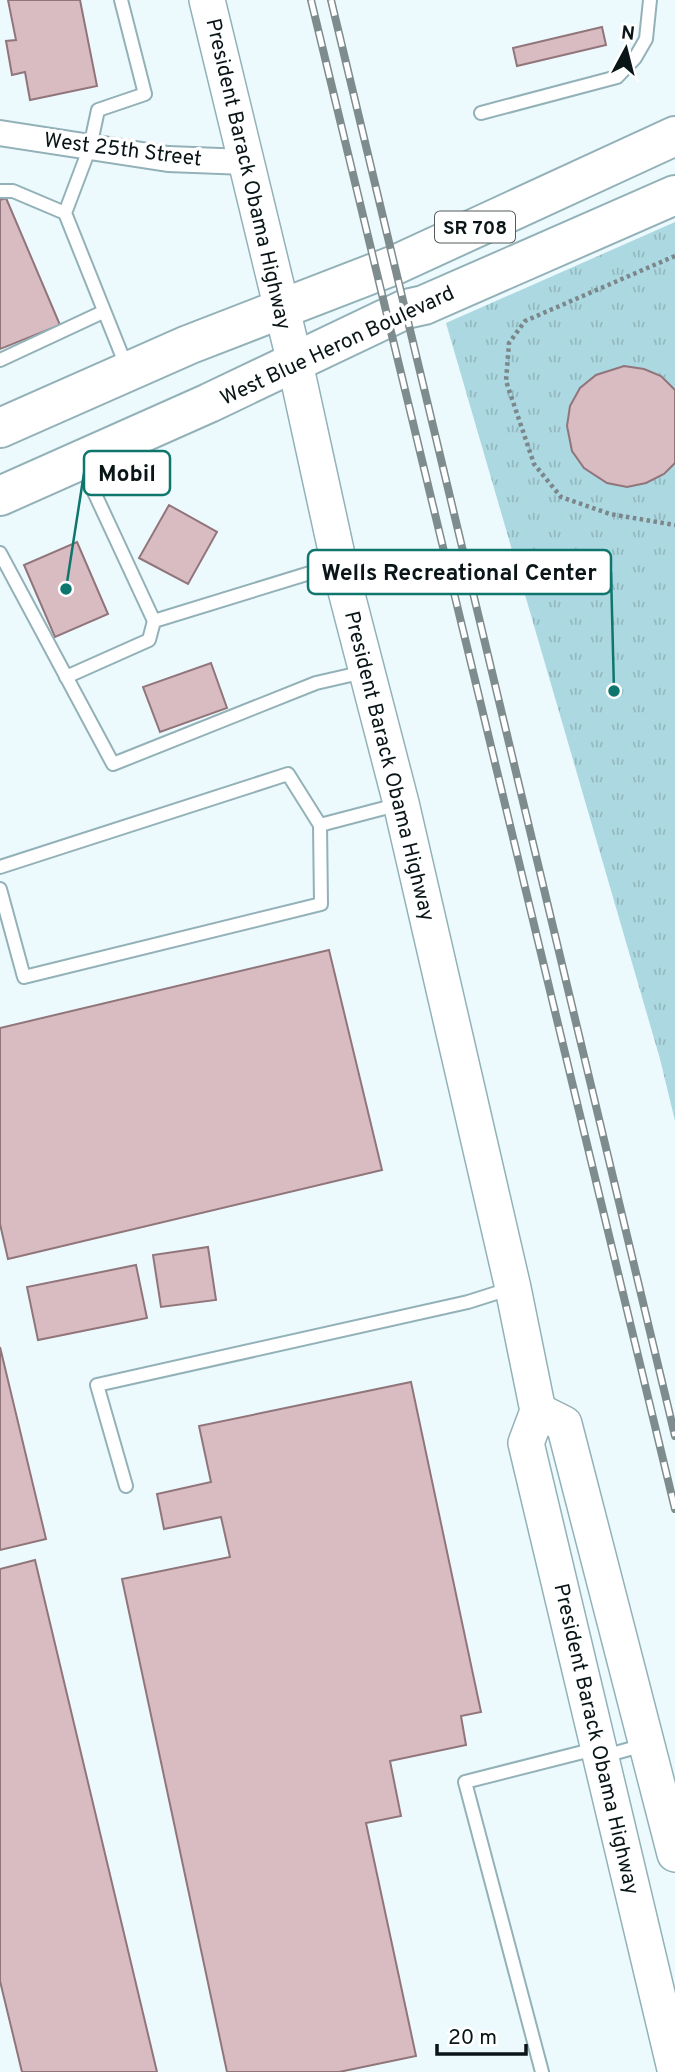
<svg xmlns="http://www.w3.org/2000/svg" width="675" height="2072" viewBox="0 0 675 2072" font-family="Overpass,sans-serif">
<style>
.park{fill:url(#park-tufts)}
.building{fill:#d9bcc1;stroke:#90757b;stroke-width:2}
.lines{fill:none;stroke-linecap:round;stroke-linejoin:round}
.lane-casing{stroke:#93b1b8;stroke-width:16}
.street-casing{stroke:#93b1b8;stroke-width:28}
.secondary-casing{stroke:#93b1b8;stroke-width:38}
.primary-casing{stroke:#93b1b8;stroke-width:42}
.path{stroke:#7b878a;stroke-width:4.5;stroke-dasharray:3.5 3.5;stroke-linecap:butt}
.lane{stroke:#fff;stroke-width:12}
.street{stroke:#fff;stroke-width:24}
.secondary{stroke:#fff;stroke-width:35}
.primary{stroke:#fff;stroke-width:38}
.rail-casing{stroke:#7f8c8e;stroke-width:8}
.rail{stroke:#fff;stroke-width:5;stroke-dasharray:16;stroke-linecap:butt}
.labels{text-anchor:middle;stroke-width:7;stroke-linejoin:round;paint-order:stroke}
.shield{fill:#fff;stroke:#535b5d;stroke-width:2}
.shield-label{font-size:19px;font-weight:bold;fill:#091517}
.street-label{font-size:21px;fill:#091517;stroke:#fff}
.leader{fill:none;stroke:#0f766e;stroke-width:2.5}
.callout-dot{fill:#0f766e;stroke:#fff;stroke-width:2.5}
.callout{fill:#fff;stroke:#0f766e;stroke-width:2.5}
.callout-label{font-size:23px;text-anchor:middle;font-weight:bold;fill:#091517}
</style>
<defs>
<pattern id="park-tufts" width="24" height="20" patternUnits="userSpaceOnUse" patternTransform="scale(1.75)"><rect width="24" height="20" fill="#acd8e1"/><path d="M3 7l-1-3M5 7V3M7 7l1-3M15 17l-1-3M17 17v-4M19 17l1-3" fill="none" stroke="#93b8c0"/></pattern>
</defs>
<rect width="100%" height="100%" fill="#edfafd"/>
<polygon class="park" points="675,222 675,1121 660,1059 446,323"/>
<g class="building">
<polygon points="8,0 80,0 97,86 30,100 25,72 12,75 6,41 16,40"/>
<polygon points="602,27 606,45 517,66 513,48"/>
<polygon points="6,198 60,325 0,349 0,200"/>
<polygon points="624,366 644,369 661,376 675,390 675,463 664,474 646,483 627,487 607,483 584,468 572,451 567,426 570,406 580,388 596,375"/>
<polygon points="169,505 217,532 188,584 139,558"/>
<polygon points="77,542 108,614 55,637 24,565"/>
<polygon points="211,663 227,708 160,732 143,687"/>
<polygon points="329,950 382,1170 8,1259 0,1224 0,1028"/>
<polygon points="208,1247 216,1300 161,1307 153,1255"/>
<polygon points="136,1265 147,1318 38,1340 27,1287"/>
<polygon points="0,1347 46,1539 0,1550"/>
<polygon points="411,1382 481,1712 461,1716 466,1745 390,1761 401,1816 366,1823 416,2056 339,2072 227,2072 122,1579 230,1557 221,1517 164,1529 157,1494 211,1482 199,1426"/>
<polygon points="35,1560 157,2072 22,2072 0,1981 0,1569"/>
</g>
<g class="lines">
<g class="lane-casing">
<g id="lane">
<polyline points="121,0 145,94 98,110 90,147 65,213 127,368"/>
<polyline points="481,113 617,77 635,58 646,39 650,0"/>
<polyline points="0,191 13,191 65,213"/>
<polyline points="0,360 103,312"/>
<polyline points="81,464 154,621 336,565"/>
<polyline points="0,553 113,764 316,683 364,672"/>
<polyline points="66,677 149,640 154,621"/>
<polyline points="320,825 400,804"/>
<polyline points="0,867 288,774 320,825 321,904 24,977 0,889"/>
<polyline points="126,1486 97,1385 468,1302 512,1288"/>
<polyline points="601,1757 644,1745"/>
<polyline points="542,2072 465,1782 595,1749"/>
</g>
</g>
<g class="street-casing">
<polyline id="street" points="0,133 168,159 246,162"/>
</g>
<g class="secondary-casing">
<g id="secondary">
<polyline points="207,0 295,363 339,564 401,803 513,1288 538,1411 526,1443 675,2069"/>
<polyline points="538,1411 564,1424 675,1854"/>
</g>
</g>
<g class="primary-casing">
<g id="primary">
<polyline points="0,428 188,345 395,265 675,136"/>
<polyline points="0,496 209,403 406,309 424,305 675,195"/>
</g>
</g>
<polyline class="path" points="675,256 525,321 509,343 506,381 534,464 561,497 610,514 675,525"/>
<use href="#lane" class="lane"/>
<use href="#street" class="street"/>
<use href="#secondary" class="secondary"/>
<use href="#primary" class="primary"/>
<g class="rail-casing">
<g id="rail">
<polyline points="311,0 675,1509"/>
<polyline points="331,0 675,1436"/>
</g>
</g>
<use href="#rail" class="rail"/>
</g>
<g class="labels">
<rect class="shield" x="435" y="211.5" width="80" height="31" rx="5"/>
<g class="shield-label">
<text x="475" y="234">SR 708</text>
</g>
<g class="street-label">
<text transform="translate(123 149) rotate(7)" y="7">West 25th Street</text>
<text transform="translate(249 174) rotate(77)" y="7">President Barack Obama Highway</text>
<text transform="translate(337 345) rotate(-25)" y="7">West Blue Heron Boulevard</text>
<text transform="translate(390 766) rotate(76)" y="7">President Barack Obama Highway</text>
<text transform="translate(597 1739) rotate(77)" y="7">President Barack Obama Highway</text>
</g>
</g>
<path class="leader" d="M66 589L84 473M614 691L611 572"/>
<g class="callout-dot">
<circle cx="66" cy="589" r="7"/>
<circle cx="614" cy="691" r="7"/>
</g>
<g class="callout">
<rect x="84" y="451" width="86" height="44" rx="7"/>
<rect x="308" y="550" width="303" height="44" rx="7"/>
</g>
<g class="callout-label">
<text x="127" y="481">Mobil</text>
<text x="459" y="580">Wells Recreational Center</text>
</g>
<g transform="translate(626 49) rotate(7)" stroke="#ffffff" stroke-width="5" paint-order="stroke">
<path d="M0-5L12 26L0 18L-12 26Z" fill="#091517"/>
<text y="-10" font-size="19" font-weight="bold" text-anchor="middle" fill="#091517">N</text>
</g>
<path d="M437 2044v10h89v-10" fill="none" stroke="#091517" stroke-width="3.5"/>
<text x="448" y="2044" font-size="21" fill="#091517" stroke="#ffffff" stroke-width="5" paint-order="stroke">20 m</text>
</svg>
